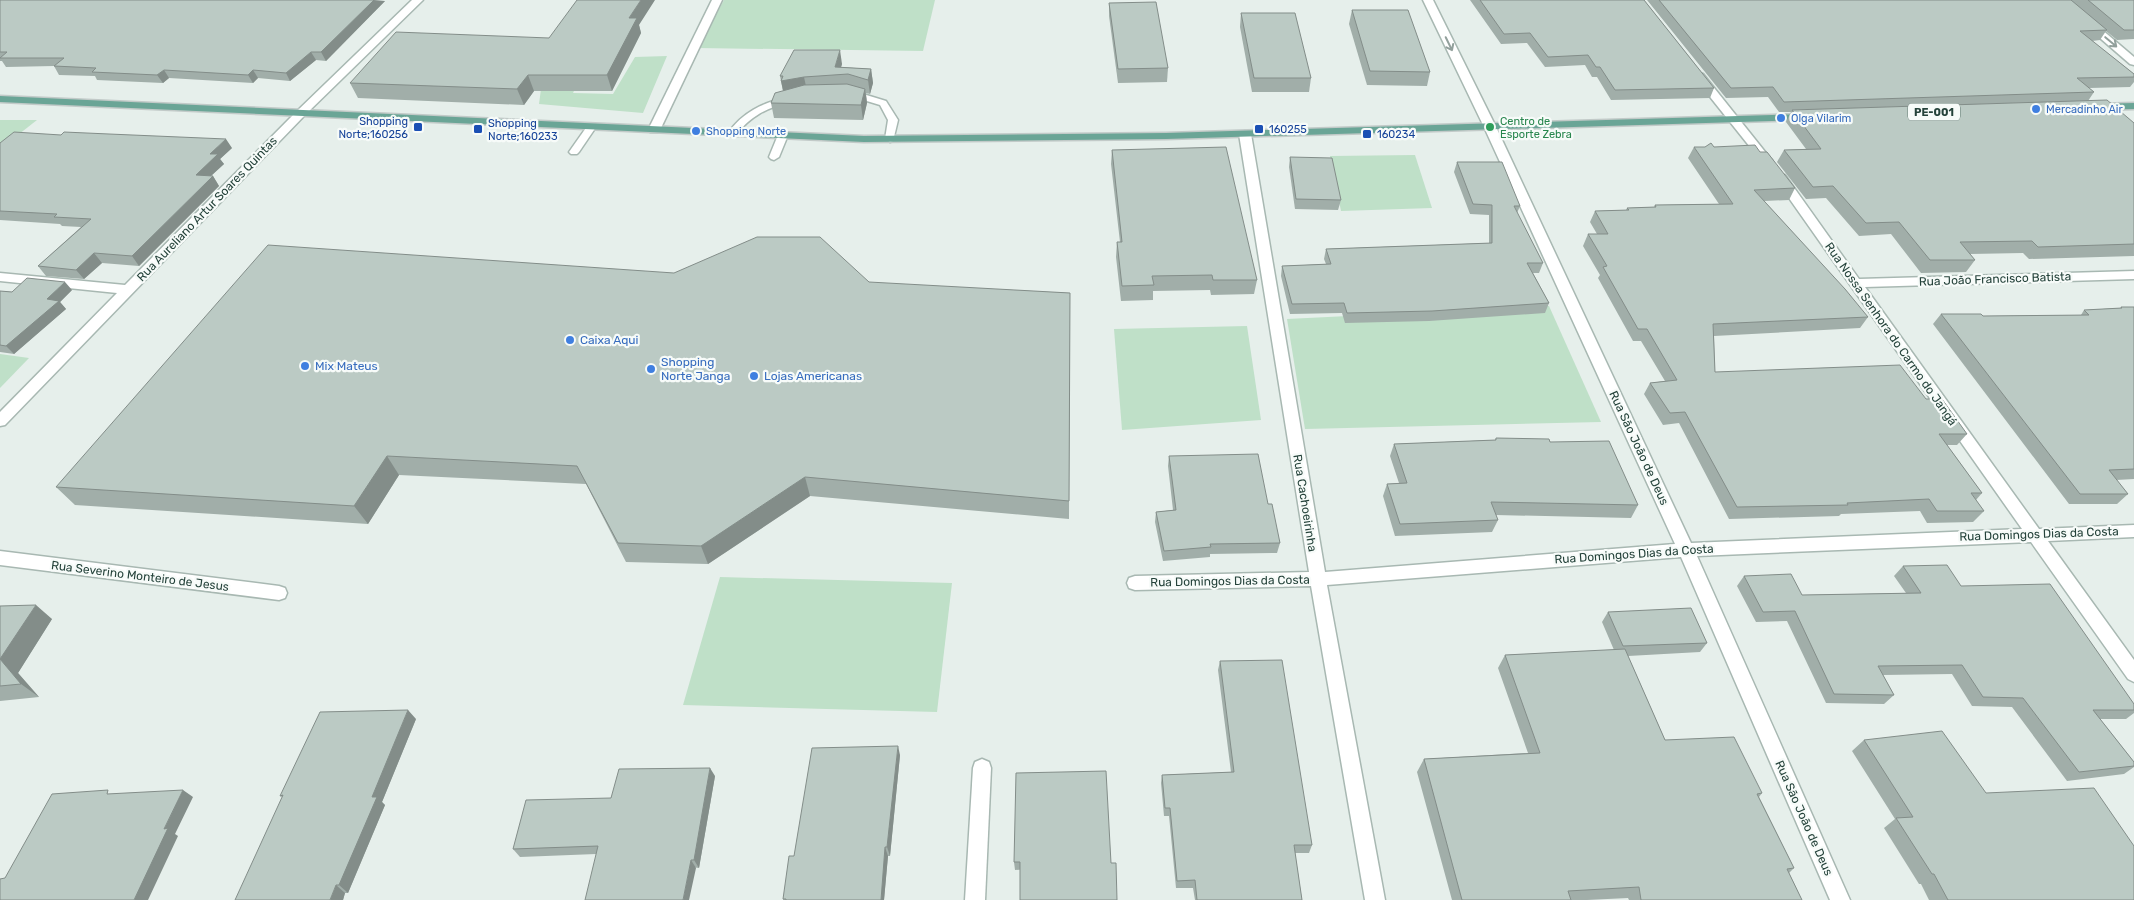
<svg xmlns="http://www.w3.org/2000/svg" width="2134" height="900" viewBox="0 0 2134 900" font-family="Rubik,sans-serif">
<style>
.green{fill:#bfe0c8}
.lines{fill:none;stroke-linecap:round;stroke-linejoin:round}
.lane-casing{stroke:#a8b8b2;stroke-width:3}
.street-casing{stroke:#a8b8b2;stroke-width:3}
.primary-casing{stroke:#c2cac8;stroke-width:3}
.lane{fill:#fff;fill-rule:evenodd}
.street{fill:#fff;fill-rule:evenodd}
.primary{fill:#6aa596;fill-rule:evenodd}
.wall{fill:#a1aea9}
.shaded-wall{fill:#838d89}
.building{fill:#bbcac4;stroke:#838d89}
.oneway{stroke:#92a09c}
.shop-dot{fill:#3f7fe0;stroke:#f7fbf9;stroke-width:2}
.transit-dot{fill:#1a4fb4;stroke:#f7fbf9;stroke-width:2}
.leisure-dot{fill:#2e9e5b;stroke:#f7fbf9;stroke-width:2}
.labels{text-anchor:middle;stroke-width:4.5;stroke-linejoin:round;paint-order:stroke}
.far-shop-label{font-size:11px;fill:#366cbe;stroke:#f7fbf9;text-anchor:start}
.shield{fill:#f7fbf9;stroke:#637a73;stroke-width:1}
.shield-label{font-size:11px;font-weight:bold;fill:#24423a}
.far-transit-label{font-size:11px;fill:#164399;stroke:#f7fbf9;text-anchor:start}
.far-leisure-label{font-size:11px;fill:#27864d;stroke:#f7fbf9;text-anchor:start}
.street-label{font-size:12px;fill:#24423a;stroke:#f7fbf9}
.shop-label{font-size:12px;fill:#366cbe;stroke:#f7fbf9;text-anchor:start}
</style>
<rect width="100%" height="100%" fill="#e6efeb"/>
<g class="green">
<polygon points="724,0 935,0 923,51 697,48"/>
<polygon points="593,50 573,93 613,94 635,57 667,56 643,113 539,104 541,89"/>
<polygon points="0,120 37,120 0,149"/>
<polygon points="1415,155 1432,208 1341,211 1330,156"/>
<polygon points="1549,306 1601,422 1305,429 1287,319"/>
<polygon points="1247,326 1261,420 1122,430 1114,329"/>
<polygon points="0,354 29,358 0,388"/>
<polygon points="720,577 952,583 937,712 683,705"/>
</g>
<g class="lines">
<g class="lane-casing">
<g id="lane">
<polygon points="850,90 886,101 898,120 893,141 890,142 885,139 888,120 880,105 847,95 847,91"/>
<path d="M786,97l5,3 -2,2c-22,6 -39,14 -53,33h-6l-2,-2c15,-21 33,-29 58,-36z"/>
<polygon points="591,124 596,127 579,152 577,154 571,154 569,152 588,125"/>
<polygon points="783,132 788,135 779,157 774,160 771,159 769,157 778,135"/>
</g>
</g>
<g class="street-casing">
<g id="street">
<polygon points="412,0 423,0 305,115 5,425 0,426 0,412 117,293 0,281 0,273 125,285 297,111"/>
<polygon points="712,0 722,0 660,130 658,132 650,132 648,130"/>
<polygon points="1423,0 1433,0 1496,127 1691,543 2022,529 1777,181 1775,178 1777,175 1785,175 1859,279 2134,271 2134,279 1865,287 2039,529 2134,525 2134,537 2048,541 2134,660 2134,682 2128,679 2031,542 1697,556 1850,900 1830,900 1681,557 1327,585 1385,900 1365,900 1311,586 1135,590 1129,588 1127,583 1129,578 1135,576 1309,572 1239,134 1245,131 1251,134 1325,572 1675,544 1484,127"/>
<polygon points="2056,0 2067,0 2134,57 2134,65 2130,64"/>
<polygon points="1699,73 1703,74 1770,158 1772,160 1770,162 1762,162 1695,78 1694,76 1695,74"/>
<polygon points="0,551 279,586 285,588 287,593 285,598 279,600 0,565"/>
<polygon points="982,759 989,762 991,768 985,900 965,900 973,768 975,762"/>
</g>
</g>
<g class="primary-casing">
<g id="primary">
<polygon points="0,96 864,136 1166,133 1807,114 1813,117 1807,120 1166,139 864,142 0,102"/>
<polygon points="2134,103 2134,109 2095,110 2090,107 2095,104"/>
</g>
</g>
<use href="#lane" class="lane"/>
<use href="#street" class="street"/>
<use href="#primary" class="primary"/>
</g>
<g class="wall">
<polygon points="0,0 385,1 326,61 316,60 290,81 258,78 253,83 169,78 163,83 97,80 95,76 59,75 54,66 6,67 2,61 0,61"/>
<polygon points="1470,0 1644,0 1714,88 1710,98 1611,100 1597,77 1592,77 1585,65 1545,67 1527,43 1501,44"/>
<polygon points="1647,0 2134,0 2134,39 2117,40 2106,31 2100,40 2092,41 2134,74 2134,82 2130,87 2089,88 2094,92 2088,101 2134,123 2134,256 2029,259 2023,253 1970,254 1975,260 1966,272 1921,273 1891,234 1859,236 1826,198 1806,199 1777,162 1784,150 1806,149 1786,122 1791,112 1779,112 1768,97 1726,98"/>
<polygon points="1109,3 1168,68 1167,82 1118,83 1109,16"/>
<polygon points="1352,10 1430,72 1427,86 1367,85 1349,24"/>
<polygon points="1241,13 1311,78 1309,92 1252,92 1240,27"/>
<polygon points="639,25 641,33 612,91 534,91 524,105 358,98 350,83 549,38"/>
<polygon points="842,64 841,67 871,69 873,83 870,94 866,93 867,103 863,120 774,118 771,103 783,91 780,76"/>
<polygon points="61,135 232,148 220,159 224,164 211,176 213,176 219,186 139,266 102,263 84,279 46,276 38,266 81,227 62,226 60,224 0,220 0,143"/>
<polygon points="1694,147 1714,147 1760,152 1795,188 1789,200 1764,201 1868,317 1860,328 1714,336 1715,372 1926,399 1967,434 1957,445 1947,445 1982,493 1976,500 1984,511 1973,522 1927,523 1920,511 1841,514 1839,516 1729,519 1679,423 1663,425 1644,394 1650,383 1665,381 1641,341 1633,341 1598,278 1600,275 1583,246 1588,234 1597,234 1590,222 1595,211 1626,210 1627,208 1654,207 1655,205 1719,204 1688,158"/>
<polygon points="1112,150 1257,280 1254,294 1211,295 1210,290 1153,291 1153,300 1121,301 1116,257 1117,242 1120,242 1111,164"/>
<polygon points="1290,157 1341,200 1338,210 1295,209 1289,167"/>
<polygon points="1457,162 1520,206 1517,213 1543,263 1539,273 1533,273 1549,303 1545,313 1429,321 1345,323 1342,313 1290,314 1281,276 1282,266 1326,264 1324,259 1326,249 1489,243 1489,215 1470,214 1454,172"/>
<polygon points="674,273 1070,293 1069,519 810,496 708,564 626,562 586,484 399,475 368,524 75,505 56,487"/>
<polygon points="72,290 60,302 66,309 14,354 0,352 0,291 12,292"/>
<polygon points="2121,307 2134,307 2134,479 2116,480 2128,494 2117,504 2069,504 1933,324 1941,314 1983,316 2081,315 2084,310 2120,308"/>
<polygon points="1496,438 1550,442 1638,505 1631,518 1496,515 1498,520 1492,532 1395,536 1383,496 1387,484 1399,483 1390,456 1394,444 1495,440"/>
<polygon points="1169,456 1268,504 1280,543 1277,553 1210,554 1210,557 1163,561 1155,522 1156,512 1173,510 1168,466"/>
<polygon points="1903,566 1961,586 2134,704 2134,713 2126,719 2100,719 2134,762 2134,767 2124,774 2067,781 2012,707 1972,706 1952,674 1883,675 1894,695 1884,704 1826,703 1787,621 1756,622 1737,586 1744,576 1802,595 1906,593 1894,576"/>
<polygon points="0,606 52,619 18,673 39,697 0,701"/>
<polygon points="1608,612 1707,643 1700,652 1628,656 1665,740 1762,793 1759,797 1794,868 1789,873 1802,900 1629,900 1628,898 1587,900 1452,900 1417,772 1424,759 1528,753 1498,668 1505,655 1614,650 1602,622"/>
<polygon points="1220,661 1312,845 1309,853 1295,853 1302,900 1195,900 1193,888 1176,888 1169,816 1164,816 1161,783 1162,775 1231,772 1218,670"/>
<polygon points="416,719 382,802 385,805 348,893 345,893 343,900 282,797 280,796"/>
<polygon points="1864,740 1986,793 2134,900 1929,900 1921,884 1919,884 1884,828 1895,819 1852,751"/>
<polygon points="900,755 890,856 888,856 884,900 783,900 794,856"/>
<polygon points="715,776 699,868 596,854 520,857 513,849 611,798"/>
<polygon points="1014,862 1111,863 1015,870"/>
</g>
<g class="shaded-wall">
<polygon points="374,0 385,1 326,61 321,52"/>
<polygon points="641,0 655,0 639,25 641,33 612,91 607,75 629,18"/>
<polygon points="840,50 842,64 839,74 835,67"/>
<polygon points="311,52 316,60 290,81 286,73"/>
<polygon points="871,69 873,83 870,94 868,80"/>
<polygon points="164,70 169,78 163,83 157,75"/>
<polygon points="253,70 258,78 253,83 248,75"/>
<polygon points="528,75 534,91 524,105 517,89"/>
<polygon points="804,77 807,91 784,95 781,81"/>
<polygon points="865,89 867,103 863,120 861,105"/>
<polygon points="226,139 232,148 220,159 224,164 202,184 196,175 210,154"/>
<polygon points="213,176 219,186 139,266 132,256"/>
<polygon points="94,253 102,263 84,279 76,270"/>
<polygon points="65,282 72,290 60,302 66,309 14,354 6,346 47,299"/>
<polygon points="387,456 399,475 368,524 354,506"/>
<polygon points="805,477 810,496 708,564 701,546"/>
<polygon points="36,605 52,619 18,673 39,697 21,684 0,659"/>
<polygon points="408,710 416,719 382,802 385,805 348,893 339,885 372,797"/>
<polygon points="898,746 900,755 890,856 887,847"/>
<polygon points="710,768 715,776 699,868 694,860"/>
<polygon points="183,790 193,797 175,834 178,836 148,900 134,900 164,829"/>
<polygon points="885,847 888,856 884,900 881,900"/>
<polygon points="691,860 696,868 689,900 683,900"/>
<polygon points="336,885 345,893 343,900 330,900"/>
</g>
<g class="building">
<polygon points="0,0 374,0 321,52 311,52 286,73 253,70 248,75 164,70 157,75 92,72 96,68 54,66 64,58 0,58 7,52 0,52"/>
<polygon points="577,0 641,0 629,18 637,18 607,75 528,75 517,89 350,83 396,32 549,38"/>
<polygon points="1480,0 1644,0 1714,88 1615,90 1600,67 1596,67 1588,55 1548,57 1530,33 1504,34"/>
<polygon points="1659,0 2071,0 2107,30 2080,31 2134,74 2134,77 2077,78 2094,92 1784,102 1773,87 1731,88"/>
<polygon points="2088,0 2134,0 2134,30 2124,30"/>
<polygon points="1156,2 1168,68 1118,69 1109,3"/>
<polygon points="1352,10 1408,10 1430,72 1370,71"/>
<polygon points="1241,13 1295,13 1311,78 1254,78"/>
<polygon points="794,50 840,50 835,67 871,69 868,80 848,74 804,77 781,81 783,76 780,76"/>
<polygon points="847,84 865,89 861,105 771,103 775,93 804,85"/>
<polygon points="2107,100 2134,123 2134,244 2038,247 2032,241 1960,242 1975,260 1930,260 1899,222 1866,223 1833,186 1813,187 1784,150 1821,149 1792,110"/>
<polygon points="14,132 61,135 64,132 109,134 226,139 210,154 218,154 196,175 213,176 132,256 94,253 76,270 38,266 91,219 54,217 57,214 0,211 0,143"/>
<polygon points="1711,143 1714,147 1755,145 1760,152 1767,152 1795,188 1754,190 1845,289 1868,317 1713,324 1715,372 1900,365 1926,399 1942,399 1967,434 1939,434 1982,493 1971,493 1984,511 1937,511 1929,499 1847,503 1848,505 1737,507 1685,412 1670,413 1650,383 1677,380 1647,329 1638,329 1603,267 1607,266 1588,234 1608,234 1595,211 1629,210 1627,208 1656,207 1655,205 1733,204 1694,147 1705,147"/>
<polygon points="1226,147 1257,280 1213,280 1212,275 1152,276 1154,285 1122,286 1117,242 1122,242 1112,150"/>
<polygon points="1290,157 1332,158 1341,200 1296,199"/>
<polygon points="1457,162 1502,162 1520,206 1514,206 1543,263 1527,263 1549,303 1432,311 1347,313 1344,303 1292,304 1282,266 1331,264 1326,249 1492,243 1492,205 1473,204"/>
<polygon points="757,237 820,237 869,282 1070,293 1069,501 805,477 701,546 618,543 577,466 387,456 354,506 56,487 268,245 674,273"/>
<polygon points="27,278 65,282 47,299 59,301 6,346 0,345 0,291 12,292"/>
<polygon points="2121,307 2134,307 2134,469 2109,470 2128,494 2080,494 1941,314 1981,314 1983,316 2089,315 2084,310 2122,308"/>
<polygon points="1496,438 1549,439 1550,442 1609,441 1638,505 1491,502 1498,520 1400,524 1387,484 1407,483 1394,444 1496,440"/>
<polygon points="1258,454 1268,504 1272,504 1280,543 1210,544 1211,547 1164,551 1156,512 1176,510 1169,456"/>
<polygon points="1947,565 1961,586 2050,584 2134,704 2134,710 2093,710 2134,762 2134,766 2079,772 2023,698 1983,697 1962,665 1878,666 1894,695 1834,694 1795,611 1763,612 1744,576 1791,574 1802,595 1921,593 1903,566"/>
<polygon points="36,605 0,659 21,684 0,686 0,606"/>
<polygon points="1691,608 1707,643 1623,646 1608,612"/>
<polygon points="1625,649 1665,740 1734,737 1762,793 1757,794 1794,868 1787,869 1802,900 1641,900 1639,887 1568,891 1571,900 1462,900 1424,759 1540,753 1505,655"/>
<polygon points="1282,660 1312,845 1294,845 1302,900 1197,900 1195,880 1177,881 1170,808 1165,808 1162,775 1234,772 1220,661"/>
<polygon points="408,710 372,797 377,797 339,885 336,885 330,900 235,900 283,795 280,796 320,712"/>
<polygon points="1942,731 1986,793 2094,788 2134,846 2134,900 1948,900 1934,874 1932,874 1896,818 1913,817 1864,740"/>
<polygon points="898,746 887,847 885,847 881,900 786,900 786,899 783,899 789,856 794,856 812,748"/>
<polygon points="710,768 694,860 691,860 683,900 585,900 598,846 513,849 526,800 611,798 619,769"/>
<polygon points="1106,771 1111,863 1116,863 1117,900 1020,900 1020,862 1014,862 1016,773"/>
<polygon points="108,790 107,794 183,790 164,829 168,828 134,900 0,900 0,879 5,878 52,794"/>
</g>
<defs><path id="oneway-shaft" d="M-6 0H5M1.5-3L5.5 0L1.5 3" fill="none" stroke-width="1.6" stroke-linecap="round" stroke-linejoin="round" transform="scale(1.25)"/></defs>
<g class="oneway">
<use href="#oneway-shaft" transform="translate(2111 42) rotate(40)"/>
<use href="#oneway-shaft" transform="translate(1449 44) rotate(64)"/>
</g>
<g class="shop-dot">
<circle cx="2036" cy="109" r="5"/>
<circle cx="1781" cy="118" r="5"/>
<circle cx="696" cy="131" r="5"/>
<circle cx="570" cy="340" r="5"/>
<circle cx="305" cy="366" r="5"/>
<circle cx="651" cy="369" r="5"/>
<circle cx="754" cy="376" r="5"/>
</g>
<g class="transit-dot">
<rect x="413" y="122" width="10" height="10" rx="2.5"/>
<rect x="473" y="124" width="10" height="10" rx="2.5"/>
<rect x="1254" y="124" width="10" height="10" rx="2.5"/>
<rect x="1362" y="129" width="10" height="10" rx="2.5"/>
</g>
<circle class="leisure-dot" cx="1490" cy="127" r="5"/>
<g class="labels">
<g class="far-shop-label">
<text x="2046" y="113">Mercadinho Air</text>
<text x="1791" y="122">Olga Vilarim</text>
<text x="706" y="135">Shopping Norte</text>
</g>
<rect class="shield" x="1908" y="103.5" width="52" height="17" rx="4"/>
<g class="shield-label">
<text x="1934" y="116">PE-001</text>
</g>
<g class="far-transit-label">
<text x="408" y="125" text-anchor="end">Shopping<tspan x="408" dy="13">Norte;160256</tspan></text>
<text x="488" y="127">Shopping<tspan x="488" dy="13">Norte;160233</tspan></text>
<text x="1269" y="133">160255</text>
<text x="1377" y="138">160234</text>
</g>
<g class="far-leisure-label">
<text x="1500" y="125">Centro de<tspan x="1500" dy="13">Esporte Zebra</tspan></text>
</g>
<g class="street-label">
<text transform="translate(207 209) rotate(-46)" y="4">Rua Aureliano Artur Soares Quintas</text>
<text transform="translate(1995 279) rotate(-2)" y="4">Rua João Francisco Batista</text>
<text transform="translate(1891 334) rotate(55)" y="4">Rua Nossa Senhora do Carmo do Jangá</text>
<text transform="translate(1639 448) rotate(65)" y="4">Rua São João de Deus</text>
<text transform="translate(1305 503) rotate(81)" y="4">Rua Cachoeirinha</text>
<text transform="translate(2039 534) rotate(-2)" y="4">Rua Domingos Dias da Costa</text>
<text transform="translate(1634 554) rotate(-4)" y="4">Rua Domingos Dias da Costa</text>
<text transform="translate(140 576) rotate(7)" y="4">Rua Severino Monteiro de Jesus</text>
<text transform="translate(1230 581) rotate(-1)" y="4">Rua Domingos Dias da Costa</text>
<text transform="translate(1804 818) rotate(66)" y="4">Rua São João de Deus</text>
</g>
<g class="shop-label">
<text x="580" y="344">Caixa Aqui</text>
<text x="661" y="366">Shopping<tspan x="661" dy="14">Norte Janga</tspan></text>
<text x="315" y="370">Mix Mateus</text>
<text x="764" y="380">Lojas Americanas</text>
</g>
</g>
</svg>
